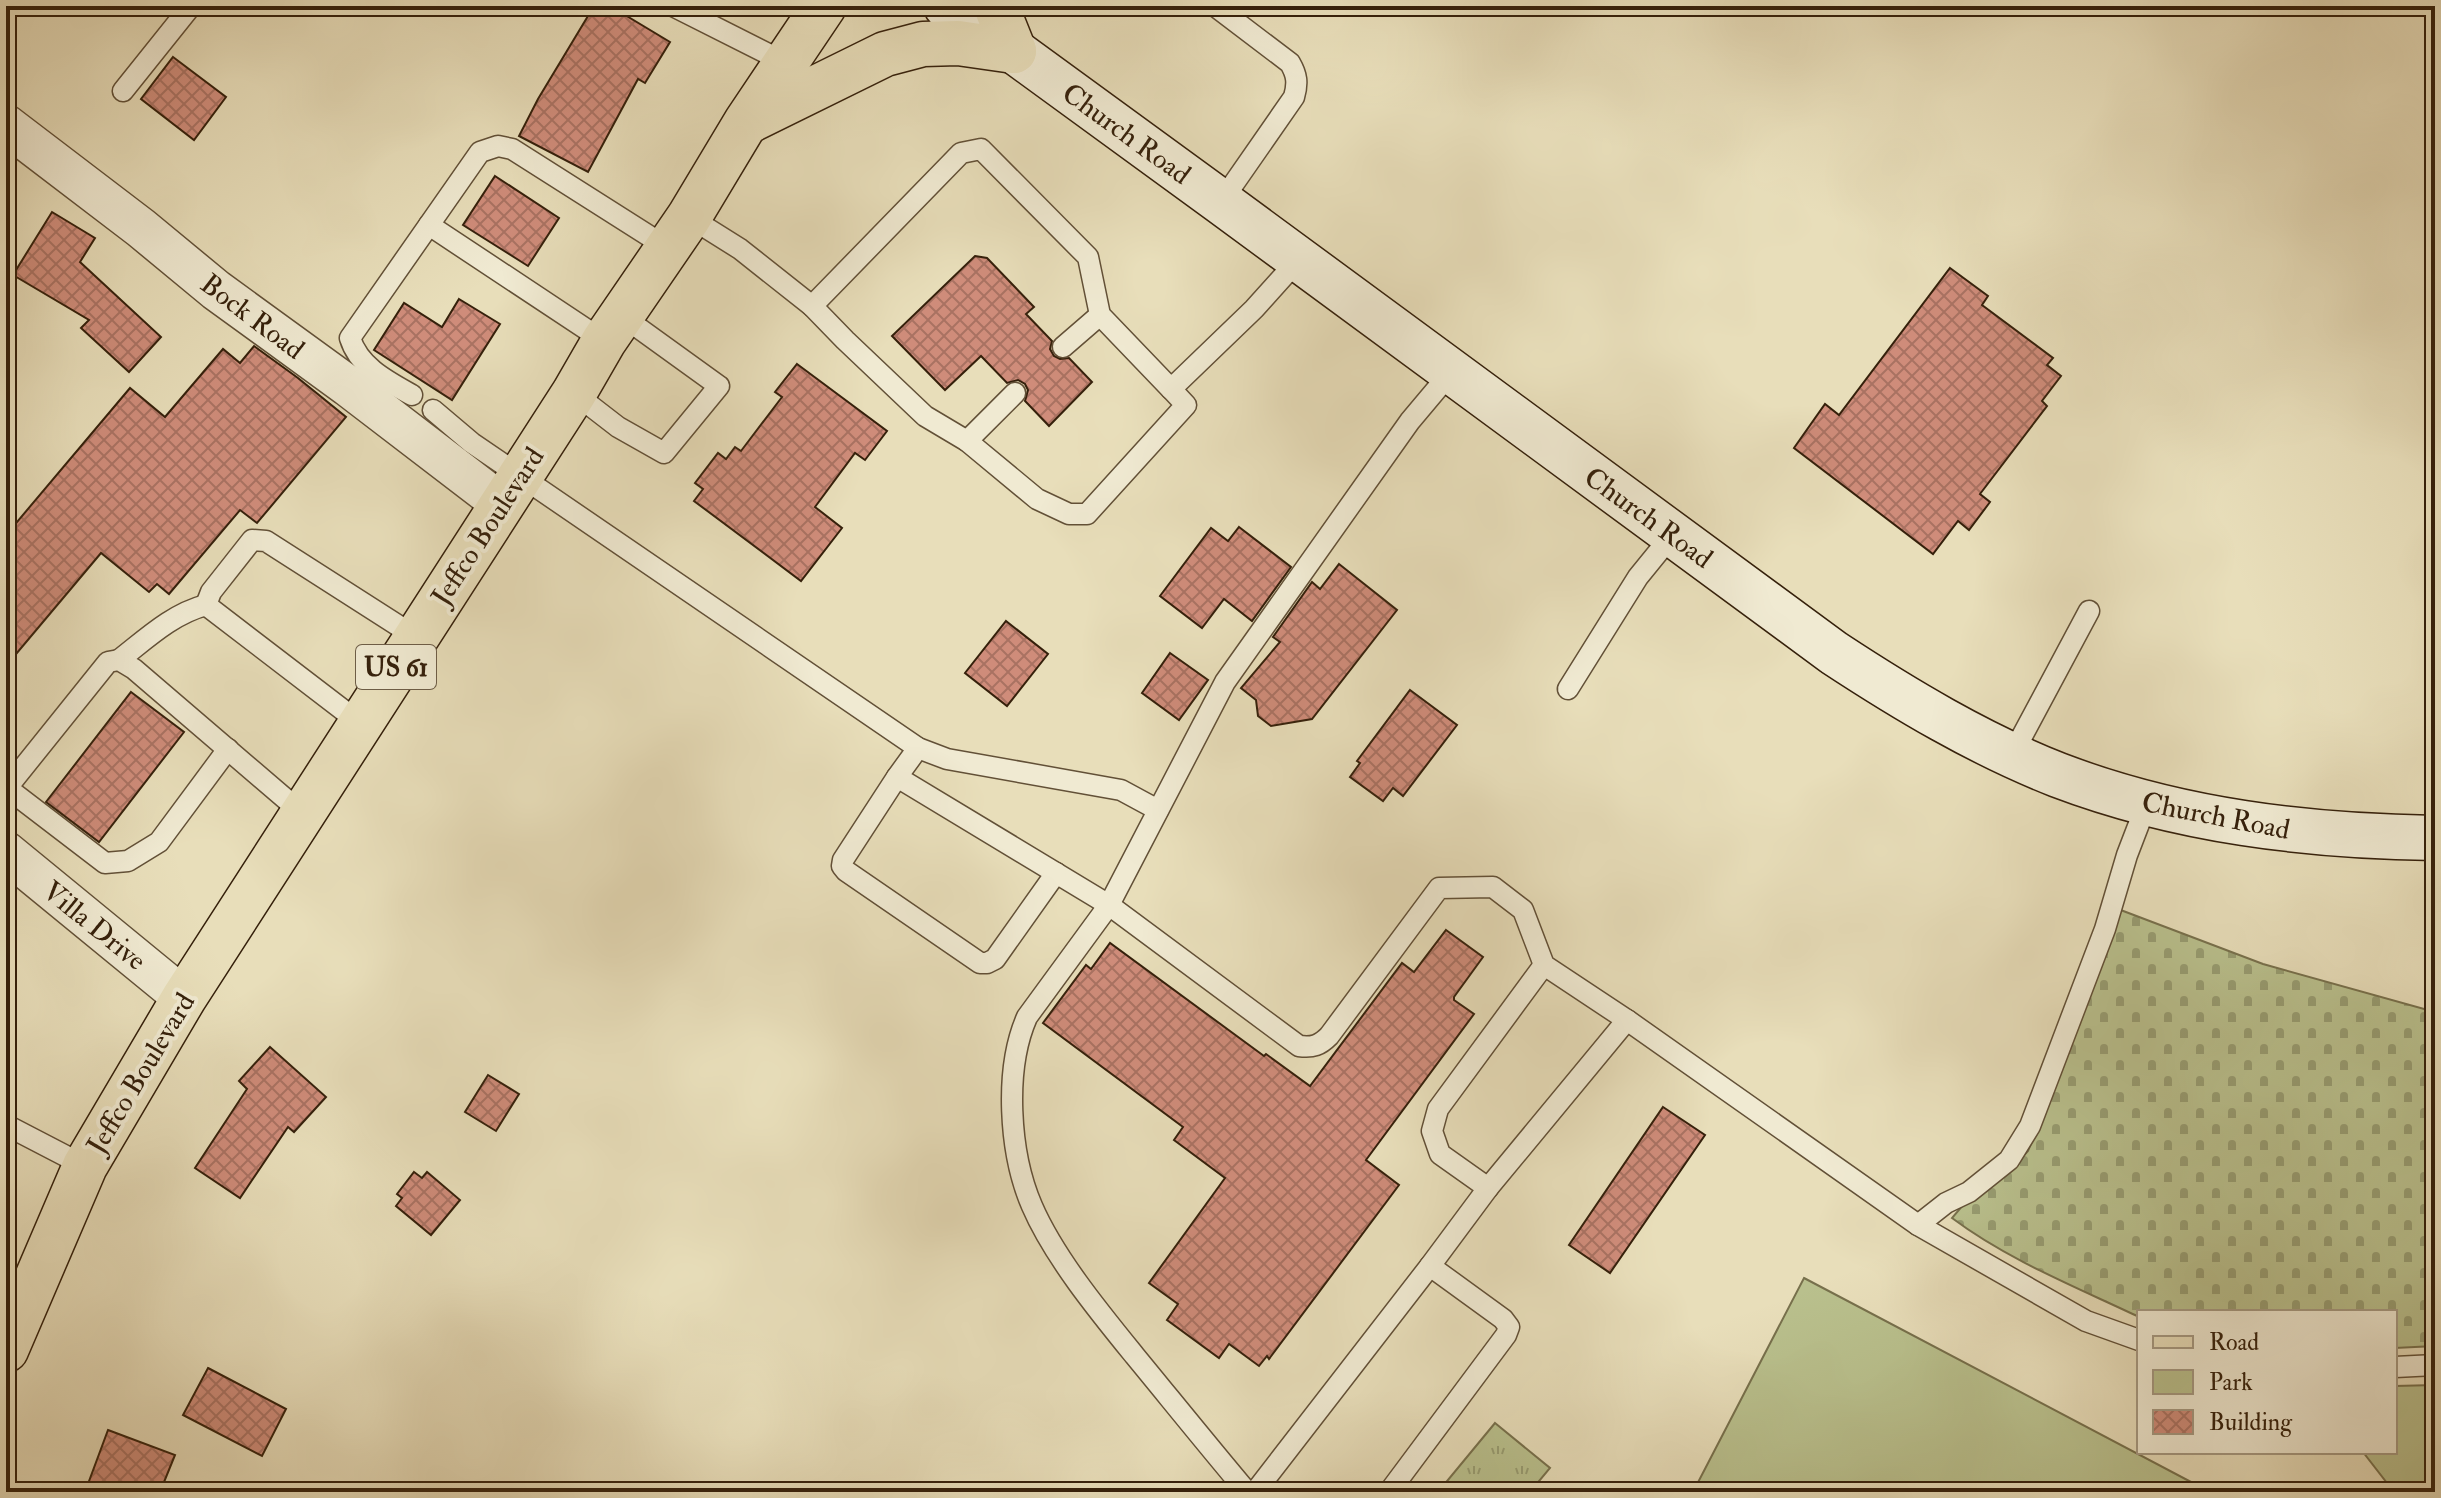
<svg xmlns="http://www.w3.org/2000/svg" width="2441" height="1498" viewBox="0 0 2441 1498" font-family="'IM FELL Double Pica',serif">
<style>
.green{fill:#b9c08d;stroke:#77704c;stroke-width:2}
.cemetery{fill:url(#cemetery-stones);stroke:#77704c;stroke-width:2}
.park{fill:url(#park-tufts);stroke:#77704c;stroke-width:2}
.building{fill:url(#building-cross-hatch);stroke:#35200b;stroke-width:2}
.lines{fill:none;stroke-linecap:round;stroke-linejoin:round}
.service-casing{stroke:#625037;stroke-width:23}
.minor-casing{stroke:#625037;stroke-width:43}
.secondary-casing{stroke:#35200b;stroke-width:47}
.primary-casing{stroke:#35200b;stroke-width:47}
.service{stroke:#f0ead2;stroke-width:20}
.minor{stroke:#f0ead2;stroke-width:40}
.secondary{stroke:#f0ead2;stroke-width:44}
.primary{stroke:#e8deba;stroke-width:44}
.labels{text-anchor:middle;stroke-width:8;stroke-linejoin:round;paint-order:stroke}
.shield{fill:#f0ead2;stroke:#6d5d47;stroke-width:2}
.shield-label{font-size:26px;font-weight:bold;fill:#35200b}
.street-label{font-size:28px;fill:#35200b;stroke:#f0ead2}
</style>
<defs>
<pattern id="cemetery-stones" width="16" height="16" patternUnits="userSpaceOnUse" patternTransform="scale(2)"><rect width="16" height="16" fill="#b9c08d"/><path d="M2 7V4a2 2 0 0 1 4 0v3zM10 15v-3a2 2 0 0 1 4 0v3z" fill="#979c71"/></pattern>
<pattern id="park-tufts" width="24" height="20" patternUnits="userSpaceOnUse" patternTransform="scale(2)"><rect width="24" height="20" fill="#b9c08d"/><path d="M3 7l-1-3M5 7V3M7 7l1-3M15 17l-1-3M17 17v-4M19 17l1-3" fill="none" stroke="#979c71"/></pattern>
<pattern id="building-cross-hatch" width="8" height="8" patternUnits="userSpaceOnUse" patternTransform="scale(2)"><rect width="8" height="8" fill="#cf8c7a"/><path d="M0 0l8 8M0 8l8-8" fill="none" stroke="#a97262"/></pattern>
</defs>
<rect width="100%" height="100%" fill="#e8deba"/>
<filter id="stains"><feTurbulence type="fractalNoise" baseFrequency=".0025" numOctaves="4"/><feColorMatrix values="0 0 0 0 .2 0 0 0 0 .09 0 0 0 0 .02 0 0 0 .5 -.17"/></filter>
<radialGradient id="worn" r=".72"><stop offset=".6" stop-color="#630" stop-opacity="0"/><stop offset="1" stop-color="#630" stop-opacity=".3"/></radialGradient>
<g class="green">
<polygon points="1804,1278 2210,1492 1693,1492"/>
<polygon points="2435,1385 2435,1492 2394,1492 2363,1452 2395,1452 2395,1386"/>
</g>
<path class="cemetery" d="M2118,909l145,55 172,48v334l-40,2v-36h-256v5c-63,-30 -131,-57 -187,-99l11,-13 49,-37 16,-17 16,-39z"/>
<polygon class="park" points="1495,1423 1550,1468 1530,1492 1438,1492"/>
<g class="building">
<polygon points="594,6 610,6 670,42 645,83 638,79 588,172 519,136 538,99"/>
<polygon points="173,57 226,97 194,140 141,99"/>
<polygon points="495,176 559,218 528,266 463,225"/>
<polygon points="52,212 95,238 80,262 161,337 129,372 81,328 89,320 13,275"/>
<polygon points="975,256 987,258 1034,307 1026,314 1052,341 1050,349 1054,356 1060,359 1069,358 1092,382 1049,426 1025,401 1028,390 1025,384 1018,380 1007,383 981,356 945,390 892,336"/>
<polygon points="1950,268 1988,296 1982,305 2053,358 2047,365 2061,376 2042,401 2047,406 1980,494 1990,502 1969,530 1958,521 1933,554 1794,448 1825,404 1839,415"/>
<polygon points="459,299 500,324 452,400 374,350 404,303 442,327"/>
<polygon points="254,346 298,378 346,417 257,523 240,510 169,594 157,584 149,592 101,553 6,666 6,535 130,388 165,417 223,349 240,363"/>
<polygon points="797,364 887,431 865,460 855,453 815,507 842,528 801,581 694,501 703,489 695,483 718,453 726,459 735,447 741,451 782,397 775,392"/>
<polygon points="1239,527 1291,567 1252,621 1224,599 1202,628 1160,596 1211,528 1228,541"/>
<polygon points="1339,564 1397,610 1312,719 1271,726 1258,716 1256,700 1241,688 1280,642 1273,637 1312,582 1320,589"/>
<polygon points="1006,621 1048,654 1007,706 965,673"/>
<polygon points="1170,653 1208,680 1179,720 1142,693"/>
<polygon points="1410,690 1457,725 1403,796 1393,788 1383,801 1350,777 1360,763 1357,761"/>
<polygon points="131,692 184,732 99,842 46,802"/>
<polygon points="1446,930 1483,957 1454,997 1454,1000 1474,1014 1366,1160 1399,1185 1269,1359 1267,1356 1259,1366 1229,1344 1219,1358 1167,1320 1178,1304 1149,1283 1225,1178 1174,1140 1183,1127 1043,1023 1086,965 1091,969 1110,943 1264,1056 1266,1054 1310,1086 1402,963 1414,972"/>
<polygon points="270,1047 326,1097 294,1132 288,1127 240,1198 195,1168 247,1089 239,1081"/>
<polygon points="488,1075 519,1094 496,1131 465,1112"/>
<polygon points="1663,1107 1705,1135 1610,1273 1569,1245"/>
<polygon points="414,1172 422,1178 427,1172 460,1200 431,1235 396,1206 402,1198 397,1194"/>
<polygon points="208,1368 286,1409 262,1456 183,1415"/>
<polygon points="108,1430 175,1455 160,1492 85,1492"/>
</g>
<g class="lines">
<g class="service-casing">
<g id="service">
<polyline points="673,6 786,63"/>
<path d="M1215,6l75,57c7,12 8,20 4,34l-73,105"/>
<polyline points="123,91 191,6"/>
<polyline points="689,217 740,249 812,306 845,340 925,416 967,441 1015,393"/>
<polyline points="429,225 604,341"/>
<polyline points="812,306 961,153 981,149 1088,257 1100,315 1171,389 1254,309 1298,260"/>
<polyline points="1063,347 1100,315"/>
<polyline points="574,393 618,427 664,453 719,386 622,316"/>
<path d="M412,395c-25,-14 -53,-28 -62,-57l130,-186 18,-6 14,3 156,99"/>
<polyline points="433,410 472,443 918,748 947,759 1121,790 1158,810"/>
<polyline points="967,441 1037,499 1069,514 1087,514 1186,405 1171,389"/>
<path d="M119,660c27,-21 53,-46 87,-55"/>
<polyline points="1568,689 1638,577 1673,534"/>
<polyline points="360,723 206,605 211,592 252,540 266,541 416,637"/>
<path d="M918,748l-21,29 212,128 190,141c14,2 21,-1 30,-10l110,-148 54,-1 30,23 21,55 83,55 291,205 168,96 53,19"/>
<polyline points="2012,755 2089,611"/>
<polyline points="897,777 843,860 842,866 846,871 980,963 987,963 995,959 1056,873"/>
<polyline points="7,788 105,863 128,861 159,842 228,749"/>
<polyline points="6,789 108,662 119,660 134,669 302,813"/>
<polyline points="6,1125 85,1166"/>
<polyline points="1488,1188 1440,1154 1432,1131 1438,1109 1544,965"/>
<polyline points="1918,1225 1946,1203 1969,1192 2009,1160 2030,1126 2105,929 2127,855 2147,803"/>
<polyline points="2395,1367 2435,1365"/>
<path d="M1247,1492c-38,-45 -75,-91 -112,-136 -35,-43 -81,-99 -103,-150 -23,-53 -28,-137 -5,-189l82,-112 116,-223 185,-261 42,-50"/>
<polyline points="1255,1492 1430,1266"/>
<polyline points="1389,1492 1506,1335 1509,1327 1503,1319 1430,1266 1488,1188 1627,1020"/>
</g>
</g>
<g class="minor-casing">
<g id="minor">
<polyline points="6,125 141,228 216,290 348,386 502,504"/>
<polyline points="6,852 184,998"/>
</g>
</g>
<g class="secondary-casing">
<path id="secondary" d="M946,6l68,45 207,151 613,451c70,46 145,91 224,122 121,46 248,61 377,63"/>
</g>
<g class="primary-casing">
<g id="primary">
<polyline points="996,6 1014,51"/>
<polyline points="749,121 885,54 923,44 958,43 1014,51"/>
<polyline points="6,1350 85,1166 184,998 574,393 604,341 689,217 746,122 824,6"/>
</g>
</g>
<use href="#service" class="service"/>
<use href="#minor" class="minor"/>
<use href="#secondary" class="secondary"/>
<use href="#primary" class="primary"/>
</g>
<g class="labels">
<rect class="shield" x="356" y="645" width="80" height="44" rx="6"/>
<g class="shield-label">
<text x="396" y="676">US 61</text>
</g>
<g class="street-label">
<text transform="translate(1127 133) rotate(36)" y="10">Church Road</text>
<text transform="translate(253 316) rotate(37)" y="10">Bock Road</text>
<text transform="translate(1649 517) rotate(36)" y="10">Church Road</text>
<text transform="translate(487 526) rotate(-57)" y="10">Jeffco Boulevard</text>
<text transform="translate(2216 815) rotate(11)" y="10">Church Road</text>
<text transform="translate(95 925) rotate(39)" y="10">Villa Drive</text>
<text transform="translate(140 1073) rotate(-59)" y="10">Jeffco Boulevard</text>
</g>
</g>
<rect width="2441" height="1498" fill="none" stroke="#e8deba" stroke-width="32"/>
<rect x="8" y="8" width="2425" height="1482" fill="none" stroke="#35200b" stroke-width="4"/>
<rect x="16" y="16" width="2409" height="1466" fill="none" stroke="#35200b" stroke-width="2"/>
<rect x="2137" y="1310" width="260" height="144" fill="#f0ead2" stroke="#a59982" stroke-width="2"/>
<rect x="2153" y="1336" width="40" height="12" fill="#e8deba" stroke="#a59982" stroke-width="2"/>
<text x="2209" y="1350" font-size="24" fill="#35200b">Road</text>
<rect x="2153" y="1370" width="40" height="24" fill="#b9c08d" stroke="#a59982" stroke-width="2"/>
<text x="2209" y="1390" font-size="24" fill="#35200b">Park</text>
<rect x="2153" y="1410" width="40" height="24" fill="url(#building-cross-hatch)" stroke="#a59982" stroke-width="2"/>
<text x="2209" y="1430" font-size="24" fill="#35200b">Building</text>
<rect width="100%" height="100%" filter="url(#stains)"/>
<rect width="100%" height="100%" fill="url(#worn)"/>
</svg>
